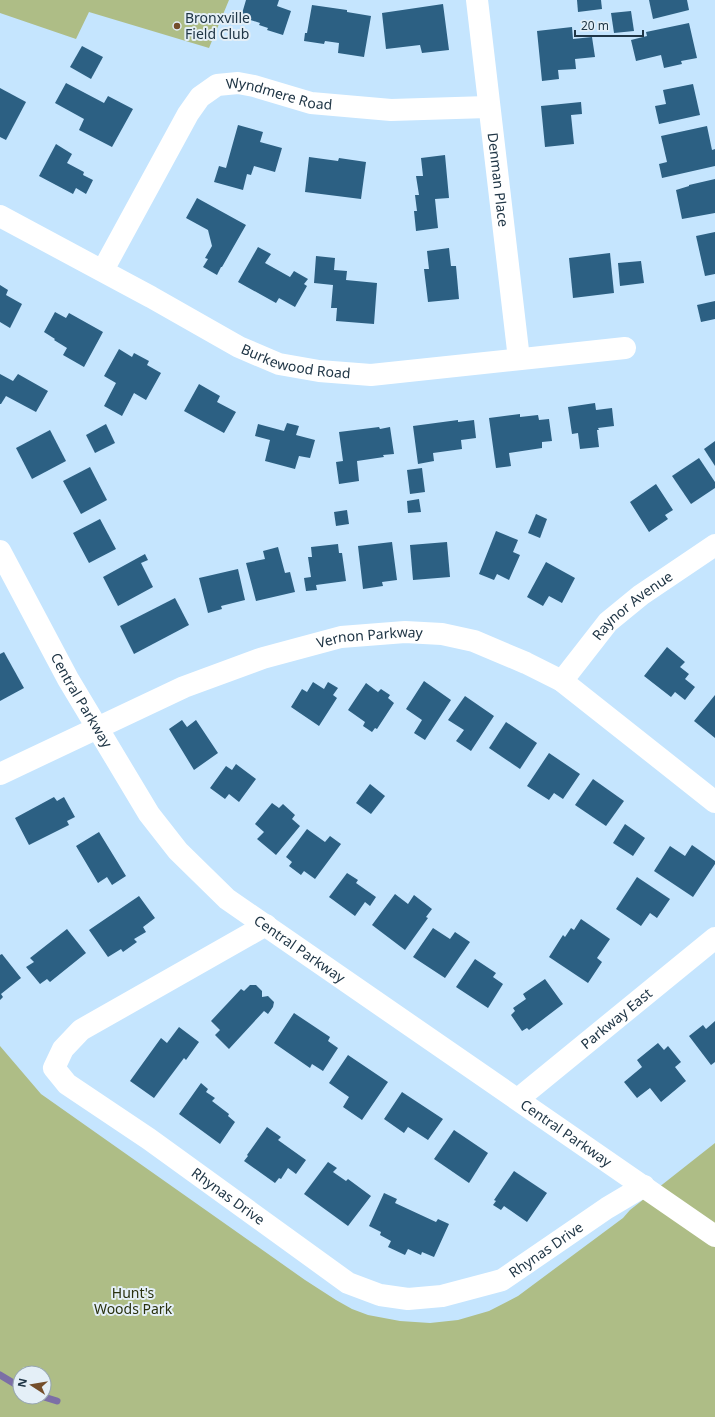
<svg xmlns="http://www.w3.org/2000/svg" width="715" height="1417" viewBox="0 0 715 1417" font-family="'Noto Sans',sans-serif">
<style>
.green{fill:#aebd86;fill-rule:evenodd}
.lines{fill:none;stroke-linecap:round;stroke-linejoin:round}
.stream{stroke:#7c6fa6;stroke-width:7}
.building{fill:#2c6083}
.minor{stroke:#fff;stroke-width:22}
.poi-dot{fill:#744e2b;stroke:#e4eff7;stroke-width:1.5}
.labels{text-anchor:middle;stroke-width:4;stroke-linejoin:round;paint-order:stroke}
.poi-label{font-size:14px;fill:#203646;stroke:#e4eff7;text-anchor:start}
.street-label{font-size:14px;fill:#203646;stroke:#e4eff7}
.park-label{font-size:14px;fill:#29310e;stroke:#e4eff7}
</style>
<rect width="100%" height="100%" fill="#c5e5fe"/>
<g class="green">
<polygon points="0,0 229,0 209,48 89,12 76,39 0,13"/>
<path d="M0,1046l41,48 264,186 31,20 16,9 16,6 32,6 30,2 28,-3 31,-9 29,-15 105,-78 7,-8 85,-67v274h-715zM20,1373h24v24h-24z"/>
</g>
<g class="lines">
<g class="stream">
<polyline points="0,1375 20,1387"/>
<polyline points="44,1397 57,1401"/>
</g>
</g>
<g class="building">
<polygon points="246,0 279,0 277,6 291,11 283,35 267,30 268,28 259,25 260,23 241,17"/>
<polygon points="577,0 601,0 602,9 578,12"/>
<polygon points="649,0 687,0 689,10 653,19"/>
<polygon points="443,4 449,50 422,53 420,45 386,49 382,13"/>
<polygon points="312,5 347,10 347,12 371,16 364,57 338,53 339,43 325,41 324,44 304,41 305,33 307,33"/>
<polygon points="631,11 634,31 614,33 611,13"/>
<polygon points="689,23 697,58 681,61 682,64 664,68 661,55 636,61 631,40 647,36 646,32"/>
<polygon points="572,27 573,39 592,37 595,57 575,59 576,69 558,70 559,79 542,81 537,31"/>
<polygon points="82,46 103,57 91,79 70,67"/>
<polygon points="66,83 104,103 108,96 133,109 112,147 79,130 84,119 55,103"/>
<polygon points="693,84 700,115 659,124 655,106 666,104 663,90"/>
<polygon points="0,88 26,102 6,140 0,137"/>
<polygon points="581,102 582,114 571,115 574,144 545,147 541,106"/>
<polygon points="238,125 263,132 260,142 282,148 275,172 254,166 251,175 247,174 243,190 214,182 219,166 226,168"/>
<polygon points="707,126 712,150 715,149 715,166 662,178 659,164 667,162 661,136"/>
<polygon points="56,144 72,154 67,163 84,172 83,175 93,180 86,194 76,188 73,194 39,176"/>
<polygon points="445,155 449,198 435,199 438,228 416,231 414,211 417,211 415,195 419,195 416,176 423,176 421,158"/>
<polygon points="309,157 338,161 339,158 366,162 361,199 305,192"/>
<polygon points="715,179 715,213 682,219 676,190 689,186 689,185"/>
<polygon points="197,198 246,225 222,267 221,267 217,275 203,267 208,259 205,258 212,246 208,230 186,218"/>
<polygon points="715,232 715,274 705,276 696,236"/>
<polygon points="258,247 271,254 265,263 290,277 294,271 308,279 304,284 307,286 295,307 279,298 276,303 238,282"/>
<polygon points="449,248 451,266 456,266 459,299 428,302 424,269 429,269 427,251"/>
<polygon points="610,253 614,293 573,298 569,258"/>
<polygon points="316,256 335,258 334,270 347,271 346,280 377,283 374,324 336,321 337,308 331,308 333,285 314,283"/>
<polygon points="641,261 644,283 620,286 618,263"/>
<polygon points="0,285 8,290 6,295 22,304 10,328 0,322"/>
<polygon points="715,301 715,319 701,322 697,305"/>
<polygon points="55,312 66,318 69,313 103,332 84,367 63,355 67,348 54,340 55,339 44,332"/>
<polygon points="119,349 132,357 134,353 149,361 147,365 161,373 146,400 134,393 122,416 104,406 116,383 104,376"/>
<polygon points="0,374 13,381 18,374 48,391 36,412 6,396 1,404 0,404"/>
<polygon points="199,384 220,396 217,402 236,412 224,433 184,411"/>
<polygon points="595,403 596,410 612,408 614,426 598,428 599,430 597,430 599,447 580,449 578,433 572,434 568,407"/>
<polygon points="520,414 520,417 538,415 539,420 549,419 552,441 542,442 542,448 509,453 511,466 496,468 489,418"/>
<polygon points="458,420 458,422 474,420 476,438 461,440 462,449 433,453 434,461 418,464 413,426"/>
<polygon points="287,423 299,426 296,435 315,440 310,458 299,456 295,469 265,461 270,440 255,436 258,424 284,431"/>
<polygon points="106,424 115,443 95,453 86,435"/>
<polygon points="379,427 380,429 390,427 394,454 383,455 384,457 357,461 359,481 339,484 336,462 343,461 339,432"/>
<polygon points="50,430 66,461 32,479 16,448"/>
<polygon points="715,441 715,466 704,449"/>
<polygon points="699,458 715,482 715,488 691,504 672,476"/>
<polygon points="90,467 107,500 81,514 63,481"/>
<polygon points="422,468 425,492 410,494 407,470"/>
<polygon points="656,484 673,510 665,515 668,519 649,532 630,502"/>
<polygon points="419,499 421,512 408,513 407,501"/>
<polygon points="347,510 349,524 336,526 334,512"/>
<polygon points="536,514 547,519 540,538 528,533"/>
<polygon points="100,519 116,549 89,563 73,533"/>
<polygon points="496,531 518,540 513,552 520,555 509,580 497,574 494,580 479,574"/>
<polygon points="392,542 397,580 382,582 383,586 363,589 358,546"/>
<polygon points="447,542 450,577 413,580 410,545"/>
<polygon points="338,544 339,553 342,553 346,581 316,585 317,590 306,591 304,578 311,577 308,557 312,557 311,547"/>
<polygon points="278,547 285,573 290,572 295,592 256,601 246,563 265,559 263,551"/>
<polygon points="145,554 148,560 141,563 153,587 118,606 103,577"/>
<polygon points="546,562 575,578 562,603 549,596 543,606 527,597"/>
<polygon points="238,569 245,600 221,606 222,609 208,613 199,578"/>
<polygon points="175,598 189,625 134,654 120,626"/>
<polygon points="667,647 685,662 680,667 689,674 685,679 695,687 685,700 675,692 671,697 644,676"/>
<polygon points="4,652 24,688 0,701 0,654"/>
<polygon points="424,681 451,700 425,740 414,733 422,720 406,709"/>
<polygon points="313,682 324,689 328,682 338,688 333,695 337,698 319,726 291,707 302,689 307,692"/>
<polygon points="366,683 378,692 381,689 390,695 388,698 394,703 377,729 375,728 372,732 363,726 365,722 348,710"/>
<polygon points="715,695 715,738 694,721"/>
<polygon points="465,696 494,716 471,751 456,741 464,730 448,720"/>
<polygon points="182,720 187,727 196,720 218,753 194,770 169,729"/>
<polygon points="506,722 537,743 520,769 489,748"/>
<polygon points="549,753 580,774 563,799 554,793 549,800 527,786"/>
<polygon points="236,764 256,779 239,802 229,794 225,799 210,788 226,766 232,770"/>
<polygon points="593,779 624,801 606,826 575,805"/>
<polygon points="370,784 385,796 371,814 356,803"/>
<polygon points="54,797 57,801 64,797 75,817 67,821 69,825 29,845 15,818"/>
<polygon points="272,803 279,808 283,804 295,815 292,819 300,826 276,855 257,839 264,832 255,824"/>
<polygon points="625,824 645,838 633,856 613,843"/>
<polygon points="307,829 325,842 330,836 341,844 315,879 304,871 301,875 289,866 292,862 286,857"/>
<polygon points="99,832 126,876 112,885 107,877 98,883 76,846"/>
<polygon points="692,845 715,861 715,864 693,897 654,871 670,846 685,856"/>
<polygon points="347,873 358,880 356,883 376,897 370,906 365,902 355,916 329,897"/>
<polygon points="637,877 670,899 657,918 650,913 641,926 616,909"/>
<polygon points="395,894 408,904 414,895 432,909 426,917 428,918 405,950 372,925"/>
<polygon points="139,896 155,918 143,927 146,932 134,939 137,942 123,952 121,949 108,957 89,930"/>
<polygon points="581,919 610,939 597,958 602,962 588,983 549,957 563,935 565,937 571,928 574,930"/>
<polygon points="433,928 450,939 455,932 470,942 445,978 413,957"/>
<polygon points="67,929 86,953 50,982 47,979 40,984 26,967 34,962 30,958"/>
<polygon points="2,954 21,978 1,994 3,997 0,1000 0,955"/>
<polygon points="475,959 496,973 493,977 503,984 488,1008 456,987"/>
<polygon points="545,979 563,1004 529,1030 527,1028 522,1031 511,1015 515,1011 513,1008 526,999 523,994"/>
<polygon points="250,985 256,985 262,991 262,997 268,996 274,1002 273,1007 268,1014 264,1011 229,1049 215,1035 220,1030 211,1021 241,989 244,991"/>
<polygon points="294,1013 330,1037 328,1041 338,1048 323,1071 312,1064 310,1068 274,1043"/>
<polygon points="715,1021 715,1062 711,1065 689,1036 703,1025 706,1029"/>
<polygon points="179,1027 199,1042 186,1060 184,1058 154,1098 130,1081 161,1038 167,1043"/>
<polygon points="658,1043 664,1050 668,1046 681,1062 675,1067 686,1081 661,1102 650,1088 637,1098 624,1082 642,1067 637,1060"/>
<polygon points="348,1055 388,1082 362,1120 343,1107 349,1097 329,1083"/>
<polygon points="201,1083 208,1089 206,1092 215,1098 212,1101 229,1114 228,1116 235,1122 220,1144 179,1114"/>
<polygon points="402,1092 443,1119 428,1140 408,1127 404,1133 384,1119"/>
<polygon points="267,1127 281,1137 278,1140 306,1160 296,1174 288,1168 281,1179 279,1178 275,1183 244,1161 248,1156 247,1155"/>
<polygon points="454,1130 488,1153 469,1183 434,1159"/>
<polygon points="328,1162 337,1168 333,1172 346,1181 348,1179 371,1196 348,1226 304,1194"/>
<polygon points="514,1171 547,1193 527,1222 504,1206 501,1210 493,1205 496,1201 494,1200"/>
<polygon points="384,1193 397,1199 395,1203 436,1222 438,1219 449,1224 434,1257 422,1252 421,1255 408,1249 405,1255 388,1247 391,1241 380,1235 381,1232 369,1226"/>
</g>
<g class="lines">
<g class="minor">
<path id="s1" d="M477,0l42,359"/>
<path id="s2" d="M0,216l151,81 88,50 40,17 40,7 52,4 254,-27"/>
<path id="s3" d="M103,270l85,-156 12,-17 17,-12 21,-2 16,3 57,17 80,7 97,-3"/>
<path id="s4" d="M0,551l68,128 81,135 29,37 49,48 488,337"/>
<path id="s5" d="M562,681l46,-59 33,-27 74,-50"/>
<path id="s6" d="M0,774l184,-87 79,-29 78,-21 64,-5 37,2 32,7 52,22 36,18 153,121"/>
<path id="s7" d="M266,925l-185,105 -18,19 -9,19 13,16 82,55 199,144 32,12 28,4 34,-3 60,-16 105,-72 37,-22"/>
<path id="s8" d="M518,1099l197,-161"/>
</g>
</g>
<circle class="poi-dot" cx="177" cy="26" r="4"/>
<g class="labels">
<g class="poi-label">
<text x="185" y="23">Bronxville<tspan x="185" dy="16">Field Club</tspan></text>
</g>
<g class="street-label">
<text dy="5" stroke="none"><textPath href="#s3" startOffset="283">Wyndmere Road</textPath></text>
<text dy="5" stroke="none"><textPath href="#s1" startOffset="181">Denman Place</textPath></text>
<text dy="5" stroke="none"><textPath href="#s2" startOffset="332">Burkewood Road</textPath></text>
<text dy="5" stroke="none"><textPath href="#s5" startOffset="104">Raynor Avenue</textPath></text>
<text dy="5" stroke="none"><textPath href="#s6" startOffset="397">Vernon Parkway</textPath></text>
<text dy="5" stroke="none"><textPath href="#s4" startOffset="170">Central Parkway</textPath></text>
<text dy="5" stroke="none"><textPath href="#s4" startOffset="506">Central Parkway</textPath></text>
<text dy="5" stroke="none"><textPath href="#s8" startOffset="127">Parkway East</textPath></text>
<text dy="5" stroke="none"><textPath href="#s4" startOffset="830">Central Parkway</textPath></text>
<text dy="5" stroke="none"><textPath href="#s7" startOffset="477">Rhynas Drive</textPath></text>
<text dy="5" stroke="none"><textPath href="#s7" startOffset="837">Rhynas Drive</textPath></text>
</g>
<g class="park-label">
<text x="133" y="1298">Hunt's<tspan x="133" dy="16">Woods Park</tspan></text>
</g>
</g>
<g transform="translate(32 1385) rotate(282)"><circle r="19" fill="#e4eff7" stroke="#96a5b0"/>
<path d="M0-3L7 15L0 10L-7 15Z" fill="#744e2b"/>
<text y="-6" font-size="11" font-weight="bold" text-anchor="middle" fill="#203646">N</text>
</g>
<path d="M575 30v6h68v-6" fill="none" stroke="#203646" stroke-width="2"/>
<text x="581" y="30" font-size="12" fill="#203646" stroke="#e4eff7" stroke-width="3" paint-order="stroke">20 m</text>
</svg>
